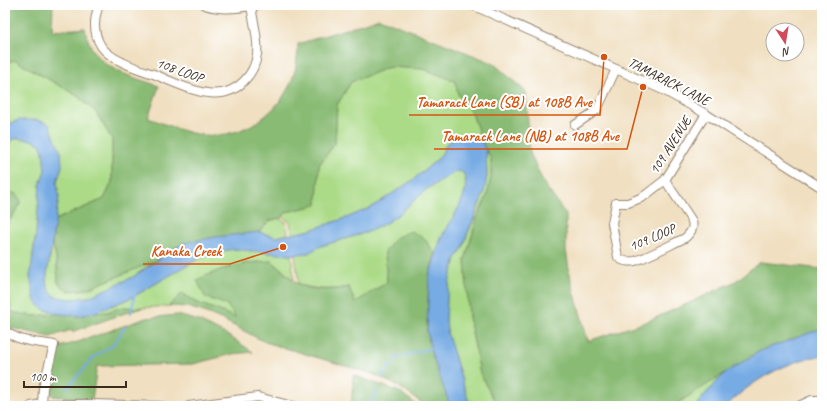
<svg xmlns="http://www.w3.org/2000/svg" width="827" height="411" viewBox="0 0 827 411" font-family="Caveat,sans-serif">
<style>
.green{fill:#acdb88;stroke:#748253}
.forest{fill:#89bb74;stroke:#627249}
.water{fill:#77abe4;stroke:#596a81}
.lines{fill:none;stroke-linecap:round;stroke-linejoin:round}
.stream{stroke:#77abe4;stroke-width:2}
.minor-casing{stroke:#96846f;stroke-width:10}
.major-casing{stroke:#96846f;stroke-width:12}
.minor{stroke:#fff;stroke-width:8}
.major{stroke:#fff;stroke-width:10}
.labels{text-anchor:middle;stroke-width:4;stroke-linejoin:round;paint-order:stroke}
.street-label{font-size:14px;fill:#3b2a1e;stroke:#fff}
.leader{fill:none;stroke:#d7540e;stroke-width:1.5}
.callout-dot{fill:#d7540e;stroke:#fff;stroke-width:1.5}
.callout-label{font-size:15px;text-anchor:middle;font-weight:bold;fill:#d7540e;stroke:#fff;stroke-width:4;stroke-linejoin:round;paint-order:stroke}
</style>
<rect width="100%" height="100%" fill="#fff"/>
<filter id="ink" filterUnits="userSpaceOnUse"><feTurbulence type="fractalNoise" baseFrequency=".025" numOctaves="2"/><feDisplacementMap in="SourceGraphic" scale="8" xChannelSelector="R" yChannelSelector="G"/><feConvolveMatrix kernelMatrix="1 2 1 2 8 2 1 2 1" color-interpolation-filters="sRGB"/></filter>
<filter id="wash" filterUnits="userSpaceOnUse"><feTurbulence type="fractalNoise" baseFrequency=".012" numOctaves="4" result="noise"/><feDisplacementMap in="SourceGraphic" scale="16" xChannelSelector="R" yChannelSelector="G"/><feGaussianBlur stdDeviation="0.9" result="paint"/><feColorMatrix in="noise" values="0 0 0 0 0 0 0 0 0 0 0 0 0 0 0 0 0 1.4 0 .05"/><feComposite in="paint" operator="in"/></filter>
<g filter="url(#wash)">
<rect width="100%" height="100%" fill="#f0dfc0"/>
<g class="green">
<polygon points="15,60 76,95 95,111 112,139 112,183 104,199 55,220 59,197 57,181 62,166 19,120 5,126 5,63"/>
<polygon points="389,67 424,69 456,81 458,94 472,113 482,142 459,136 447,143 440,157 413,180 372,207 349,217 307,231 292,234 290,222 283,217 286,212 316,205 319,165 335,143 337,105 351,82"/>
<polygon points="17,138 32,140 40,144 43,151 45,170 40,185 36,233 30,277 43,309 59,314 32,316 12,312 5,280 5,229 9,221 17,210 7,191 5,192 5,143"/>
<polygon points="486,150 491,159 491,177 487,196 477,218 465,260 469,317 480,373 491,395 499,406 470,406 447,333 446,320 447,298 450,279 456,258 463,248 467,235 477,212 487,177"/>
<path d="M455,171h5l4,3c7,23 -12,43 -22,62 -3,6 -4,12 -7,18l-11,-16 -39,14 2,30 -32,21 -6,-16c-19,4 -32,2 -50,-2l-4,-31 13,-1 13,-7 47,-14 18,-9 13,-9 28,-25z"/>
<polygon points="278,218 286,222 288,234 276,237 259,232 269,221"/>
<path d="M52,244c5,13 5,25 6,39l10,8 19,-2 68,-28 -22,16 -44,20 -16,2 -18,-1 -6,-8 -3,-9z"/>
<polygon points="234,249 291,255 294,280 272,261 246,263 217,271 205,297 228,305 237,319 217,310 195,302 182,293 169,306 142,308 123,307 107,312 93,313 131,298 198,259 216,252"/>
<polygon points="725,373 703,397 697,406 673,406"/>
</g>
<g class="forest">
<path d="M5,5h48l-1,26 33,-3c7,41 40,46 74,58l-11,32c18,6 36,15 55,17 42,4 81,-24 92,-64 2,-9 3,-18 3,-27l73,-23 8,-3 114,45 33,29 4,61 14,31 22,31v36l5,29 17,61 58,-19 43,-19 47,-22 24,-19 62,7v60l-5,1 -57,21 -87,55h-174l-8,-11 -11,-22 -11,-56 -4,-57 12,-42 10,-22 4,-19v-18l-9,-17 -10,-29 -14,-19 -3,-13 -31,-12 -35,-2 -38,15 -14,23 -2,38 -16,22 -2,40 -31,7 -3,5 -14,4 -10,11 -43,5 -33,6 -28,18 -68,28 -19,2 -10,-8 -1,-18 -2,-13 -3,-8 3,-24 49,-21 8,-17v-43l-17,-28 -19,-16 -61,-35 -10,3z"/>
<path d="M7,191l9,3 5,7c-4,10 -11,18 -16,28v-37z"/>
<path d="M411,231l13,7 11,16 -6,22 -2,55 23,75h-24l-28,-20 -25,-12 -108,-32 -44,-23 -17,-7 -17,-5 -18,-1 13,-13 13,9 22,8 19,8 -9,-13 -22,-8 -8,-17c27,-13 45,-17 75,-19 8,7 17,18 27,23 12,8 36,6 50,3l6,16 32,-21 -2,-30 10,-14z"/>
<polygon points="5,280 12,312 32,316 59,314 79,316 93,313 107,312 123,307 142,308 125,313 72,332 71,330 50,337 8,327 5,323"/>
<polygon points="177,315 199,321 227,335 253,352 232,354 193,364 97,366 92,399 53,396 49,392 49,387 57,351 59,347 78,342 146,318"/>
<polygon points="353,375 400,392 418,406 350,406 352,398"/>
</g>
<g class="water">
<polygon points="19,120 38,120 49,124 61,152 62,166 57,182 59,197 46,281 49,290 55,297 73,299 89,297 133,277 183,243 216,237 259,232 276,237 307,231 349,217 372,207 413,180 440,157 447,143 459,135 482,142 486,150 487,177 484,193 467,235 463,248 456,258 450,279 447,298 446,320 447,332 470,406 450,406 431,352 427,331 429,276 442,237 460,205 465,192 466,180 464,174 460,171 455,172 427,189 399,214 386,223 368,232 321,246 308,253 289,255 234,249 216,252 198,259 131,298 93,313 79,316 59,314 43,309 35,302 30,277 36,233 40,185 45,170 43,151 40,144 32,140 17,138 5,143 5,126"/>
<path d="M822,329v27c-30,2 -75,27 -95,50h-30l6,-9 22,-24 35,-22 57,-21z"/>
</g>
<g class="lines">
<g class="stream">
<polyline points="131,313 135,294"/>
<polyline points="381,377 398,357 432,348"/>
<polyline points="67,388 94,357 113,345 125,327"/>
<polyline points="369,406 377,391"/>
</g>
</g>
</g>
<g filter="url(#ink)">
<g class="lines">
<g class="minor-casing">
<g id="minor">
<path d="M99,5c-5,13 -6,28 2,41 10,15 38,23 55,29 27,11 64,32 88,6 7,-7 12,-17 13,-27 2,-15 -4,-33 -6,-48"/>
<path d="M205,5c17,6 35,3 52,0"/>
<polyline points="472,5 663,90 706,114 822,188"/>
<polyline points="575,125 597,110 616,69"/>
<path d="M616,203l-4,20 6,34c4,5 11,5 17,4 15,-5 35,-16 50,-23 6,-6 9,-9 7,-17l-27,-41"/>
<polyline points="616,203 628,203 643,197 665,180 706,114"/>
<path d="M5,330c12,12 33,12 49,15l-11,43 -1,16"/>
<polyline points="31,406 42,404 91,404 162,406"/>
<polyline points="189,406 258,397 293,406"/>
</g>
</g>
<g class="major-casing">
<polyline id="major" points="801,406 812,401 822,401"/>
</g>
<use href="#minor" class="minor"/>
<use href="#major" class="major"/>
</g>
</g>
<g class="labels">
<g class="street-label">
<text transform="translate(180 70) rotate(20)" y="5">108 LOOP</text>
<text transform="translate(669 81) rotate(27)" y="5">TAMARACK LANE</text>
<text transform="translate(670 145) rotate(-57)" y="5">109 AVENUE</text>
<text transform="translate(652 237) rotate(-23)" y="5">109 LOOP</text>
</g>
</g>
<path class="leader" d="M604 57L600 115H409M643 87L627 149H434M283 247L230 264H143"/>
<g class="callout-dot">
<circle cx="604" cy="57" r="4"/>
<circle cx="643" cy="87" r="4"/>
<circle cx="283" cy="247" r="4"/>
</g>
<g class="callout-label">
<text x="504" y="107">Tamarack Lane (SB) at 108B Ave</text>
<text x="530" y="141">Tamarack Lane (NB) at 108B Ave</text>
<text x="186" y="256">Kanaka Creek</text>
</g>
<rect width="827" height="411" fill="none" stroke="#fff" stroke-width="20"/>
<g transform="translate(785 42) rotate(168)"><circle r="19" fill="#ffffff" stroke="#b1aaa5"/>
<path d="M0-3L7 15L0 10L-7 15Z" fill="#d1495b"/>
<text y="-6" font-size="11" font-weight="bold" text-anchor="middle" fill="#3b2a1e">N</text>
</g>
<path d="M24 381v6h102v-6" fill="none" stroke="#3b2a1e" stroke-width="2"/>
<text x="30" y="381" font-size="12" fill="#3b2a1e" stroke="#ffffff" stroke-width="3" paint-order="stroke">100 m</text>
</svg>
